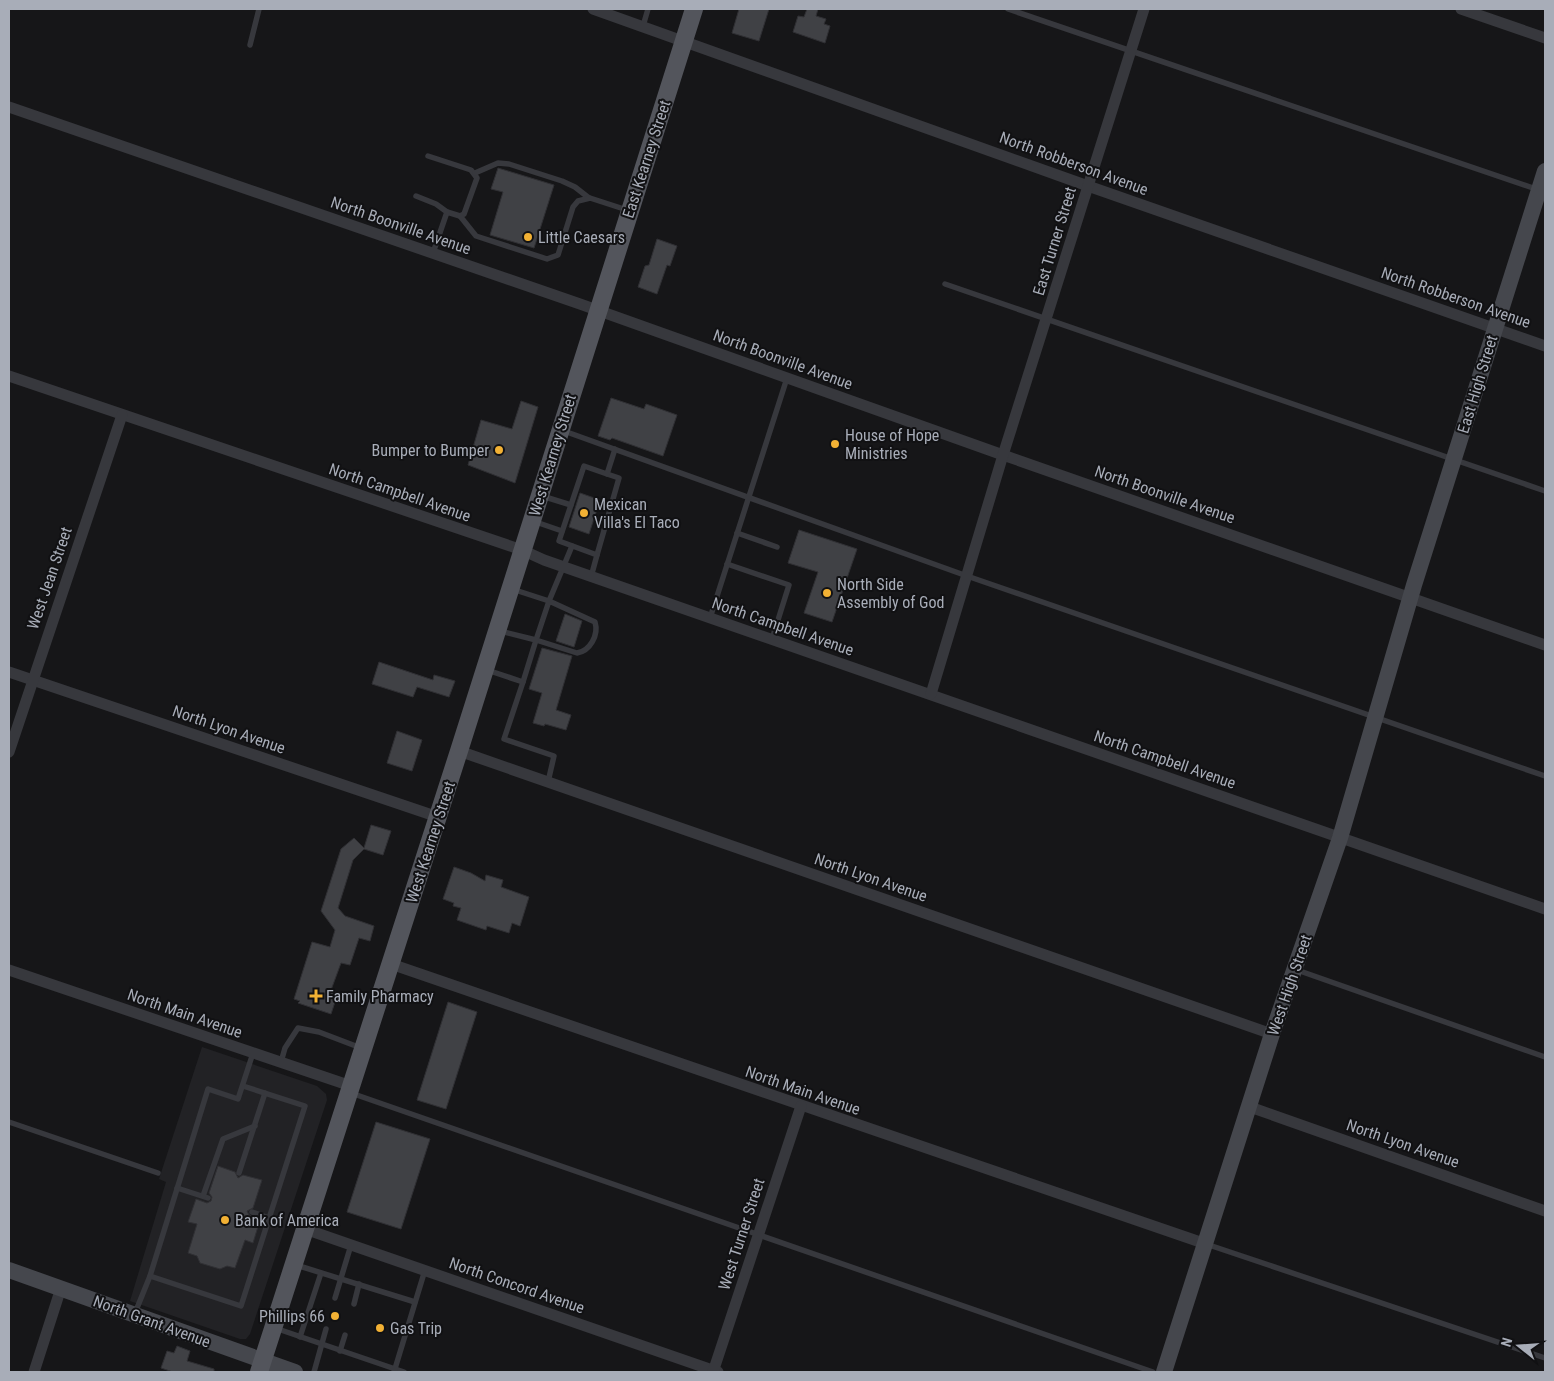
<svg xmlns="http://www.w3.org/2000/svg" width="1554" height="1381" viewBox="0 0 1554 1381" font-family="'Roboto Condensed',sans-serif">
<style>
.built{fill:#222225}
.building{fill:#404145;stroke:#303034}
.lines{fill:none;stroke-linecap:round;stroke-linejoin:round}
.lane{stroke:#37383d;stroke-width:5.5}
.street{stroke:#37383d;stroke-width:11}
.secondary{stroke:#45474d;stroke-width:16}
.primary{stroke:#53555c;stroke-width:18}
.poi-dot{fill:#f2b134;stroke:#111113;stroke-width:2}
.labels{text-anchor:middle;stroke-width:4;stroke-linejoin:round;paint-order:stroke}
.street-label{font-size:16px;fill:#a8adb8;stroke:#111113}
.poi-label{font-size:16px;fill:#a8adb8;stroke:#111113;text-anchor:start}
</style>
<rect width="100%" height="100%" fill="#161618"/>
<polygon class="built" points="202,1047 317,1086 326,1094 327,1100 250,1334 246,1339 240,1339 130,1301 166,1182 159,1179"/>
<g class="building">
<polygon points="739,9 769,9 759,41 732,33"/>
<polygon points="807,9 818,9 816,16 826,19 824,24 830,26 825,43 793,32 798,16 804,17"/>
<polygon points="498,168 554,185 534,248 490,235 503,192 491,189"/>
<polygon points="657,239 677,246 670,266 667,265 657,294 638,287 645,266 649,265"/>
<polygon points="611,398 644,409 646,404 677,415 663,456 612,438 610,440 598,436"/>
<polygon points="521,401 538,407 515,483 468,465 481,420 512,429"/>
<polygon points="580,493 600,500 589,534 569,527"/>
<polygon points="799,530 857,549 832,622 804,613 818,572 788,563"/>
<polygon points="565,614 582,621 574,647 556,641"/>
<polygon points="542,648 572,656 556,710 571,715 566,730 545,724 544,726 533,723 542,693 529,689"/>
<polygon points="379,662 433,680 434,675 455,681 449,697 417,687 413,697 372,684"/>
<polygon points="397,731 422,740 412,771 387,763"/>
<polygon points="371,825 391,831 383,855 364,849 353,860 338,908 345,916 374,926 370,941 359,938 350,965 341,963 331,990 338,993 331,1014 298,1003 300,1001 294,999 312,942 330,947 335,930 321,911 341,849 354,838 364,848"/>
<polygon points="454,867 471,873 485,881 486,875 503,880 501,887 529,897 520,926 512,923 509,933 487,926 486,930 457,920 461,908 453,906 454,903 443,899"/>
<polygon points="448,1002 477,1012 446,1109 417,1100"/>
<polygon points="376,1122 430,1139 401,1229 347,1212"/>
<polygon points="218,1166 235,1172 238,1178 243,1175 262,1180 253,1208 247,1211 249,1215 260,1220 253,1243 245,1240 235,1268 227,1266 220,1269 200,1263 197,1256 188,1253 197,1224 188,1222 196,1199 207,1203 211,1201 212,1197 209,1193"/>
<polygon points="177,1346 190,1351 187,1361 214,1369 214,1372 173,1372 161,1368 167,1351 174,1353"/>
</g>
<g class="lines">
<g class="lane">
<polyline points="1008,9 1539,190"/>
<polyline points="643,26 648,9"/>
<polyline points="250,45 259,9"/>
<polyline points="428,156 471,170 477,178 464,214 460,216 447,212 433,253"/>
<polyline points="475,173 498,163 509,164 562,181 575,187 589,198"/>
<polyline points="416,196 436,204 447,212"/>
<polyline points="460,216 476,236 547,259 558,255 573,207 578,201 590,198 627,210"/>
<polyline points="945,284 1545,491"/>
<polyline points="564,431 967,576 1545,776"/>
<polyline points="542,496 571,505"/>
<polyline points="533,521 562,531"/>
<polyline points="737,533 777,547"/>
<polyline points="597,555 619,478 607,474"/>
<polyline points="727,564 789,585 772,639"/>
<polyline points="591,577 597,555 559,541 584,466 607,474 615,449"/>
<path d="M512,589l37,12 -13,39 41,13c13,-2 22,-18 18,-31l-46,-21 23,-55"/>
<polyline points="710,618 787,378"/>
<polyline points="500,631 536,640 523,682"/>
<polyline points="487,670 523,682 504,739 554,756 548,782"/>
<polyline points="1297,970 1545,1057"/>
<polyline points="281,1062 285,1048 298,1028 319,1032 361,1048"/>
<polyline points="351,1093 1153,1372"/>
<polyline points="9,1122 158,1173"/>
<polyline points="239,1173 265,1093"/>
<polyline points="177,1188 208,1198"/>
<polyline points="203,1196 223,1139 255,1126"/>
<polyline points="252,1212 269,1218"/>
<polyline points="1206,1244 1545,1358"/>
<polyline points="296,1265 415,1302"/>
<polyline points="150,1276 241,1306 305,1106 243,1086"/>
<polyline points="335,1298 351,1245"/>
<polyline points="354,1304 359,1284"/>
<polyline points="135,1313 150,1276 208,1089 238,1099 253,1053"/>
<polyline points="275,1328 404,1372"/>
<polyline points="300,1337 321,1273"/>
<polyline points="340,1351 345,1335"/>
<polyline points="314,1372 326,1329"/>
<polyline points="394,1372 425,1270"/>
</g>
<g class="street">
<polyline points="593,9 1088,186 1545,346"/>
<polyline points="1461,9 1545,38"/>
<polyline points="9,107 580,304 1003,455 1545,645"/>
<polyline points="9,376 522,550 544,560 1545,909"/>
<polyline points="9,672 438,817"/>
<polyline points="931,694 1003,455 1144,9"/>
<polyline points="459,751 1272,1034"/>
<polyline points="9,752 122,415"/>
<polyline points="391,964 1206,1244"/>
<polyline points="9,970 351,1086"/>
<polyline points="1250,1107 1545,1211"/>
<polyline points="305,1229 718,1372"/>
<polyline points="34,1372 61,1288"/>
<polyline points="713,1372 801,1106"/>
</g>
<g class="secondary">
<polyline points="9,1270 295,1372"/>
<polyline points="1164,1372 1272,1034 1340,838 1414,585 1545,171"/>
</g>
<polyline class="primary" points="259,1372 459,751 694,9"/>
</g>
<g class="poi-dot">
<circle cx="528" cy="237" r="5"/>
<circle cx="835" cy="444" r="5"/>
<circle cx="499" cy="450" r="5"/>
<circle cx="584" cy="513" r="5"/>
<circle cx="827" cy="593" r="5"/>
<path d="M313.5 988.5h5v5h5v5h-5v5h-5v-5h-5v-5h5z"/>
<circle cx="225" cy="1220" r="5"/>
<circle cx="335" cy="1316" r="5"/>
<circle cx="380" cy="1328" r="5"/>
</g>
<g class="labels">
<g class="street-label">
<text transform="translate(646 159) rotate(-72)" y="6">East Kearney Street</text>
<text transform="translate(1074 163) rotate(20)" y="6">North Robberson Avenue</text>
<text transform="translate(401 225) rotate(19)" y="6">North Boonville Avenue</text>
<text transform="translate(1054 241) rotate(-73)" y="6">East Turner Street</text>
<text transform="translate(1456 297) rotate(19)" y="6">North Robberson Avenue</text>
<text transform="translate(783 359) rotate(20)" y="6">North Boonville Avenue</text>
<text transform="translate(1477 384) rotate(-73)" y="6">East High Street</text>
<text transform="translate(552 455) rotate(-73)" y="6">West Kearney Street</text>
<text transform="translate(400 492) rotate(19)" y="6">North Campbell Avenue</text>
<text transform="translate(1165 494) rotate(19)" y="6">North Boonville Avenue</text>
<text transform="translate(49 578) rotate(-71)" y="6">West Jean Street</text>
<text transform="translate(783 626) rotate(19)" y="6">North Campbell Avenue</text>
<text transform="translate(229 729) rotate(19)" y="6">North Lyon Avenue</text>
<text transform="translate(1165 759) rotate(19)" y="6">North Campbell Avenue</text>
<text transform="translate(430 842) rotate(-72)" y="6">West Kearney Street</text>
<text transform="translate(871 877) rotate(19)" y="6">North Lyon Avenue</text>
<text transform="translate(1289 985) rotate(-71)" y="6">West High Street</text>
<text transform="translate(185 1013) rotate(19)" y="6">North Main Avenue</text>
<text transform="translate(803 1090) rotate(19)" y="6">North Main Avenue</text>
<text transform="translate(1403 1143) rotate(19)" y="6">North Lyon Avenue</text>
<text transform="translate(741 1234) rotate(-72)" y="6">West Turner Street</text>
<text transform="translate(517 1285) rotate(19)" y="6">North Concord Avenue</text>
<text transform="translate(152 1321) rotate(20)" y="6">North Grant Avenue</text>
</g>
<g class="poi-label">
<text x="538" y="243">Little Caesars</text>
<text x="845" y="441">House of Hope<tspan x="845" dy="18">Ministries</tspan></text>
<text x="489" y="456" text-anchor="end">Bumper to Bumper</text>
<text x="594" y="510">Mexican<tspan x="594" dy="18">Villa's El Taco</tspan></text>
<text x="837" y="590">North Side<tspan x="837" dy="18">Assembly of God</tspan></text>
<text x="326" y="1002">Family Pharmacy</text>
<text x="235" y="1226">Bank of America</text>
<text x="325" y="1322" text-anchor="end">Phillips 66</text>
<text x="390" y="1334">Gas Trip</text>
</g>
</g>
<rect width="1554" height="1381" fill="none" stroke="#a8adb8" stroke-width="20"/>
<g transform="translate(1519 1346) rotate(287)" stroke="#111113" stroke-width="4" paint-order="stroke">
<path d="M0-4L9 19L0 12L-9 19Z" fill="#a8adb8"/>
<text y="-8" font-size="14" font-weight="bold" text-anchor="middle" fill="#a8adb8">N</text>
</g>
</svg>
